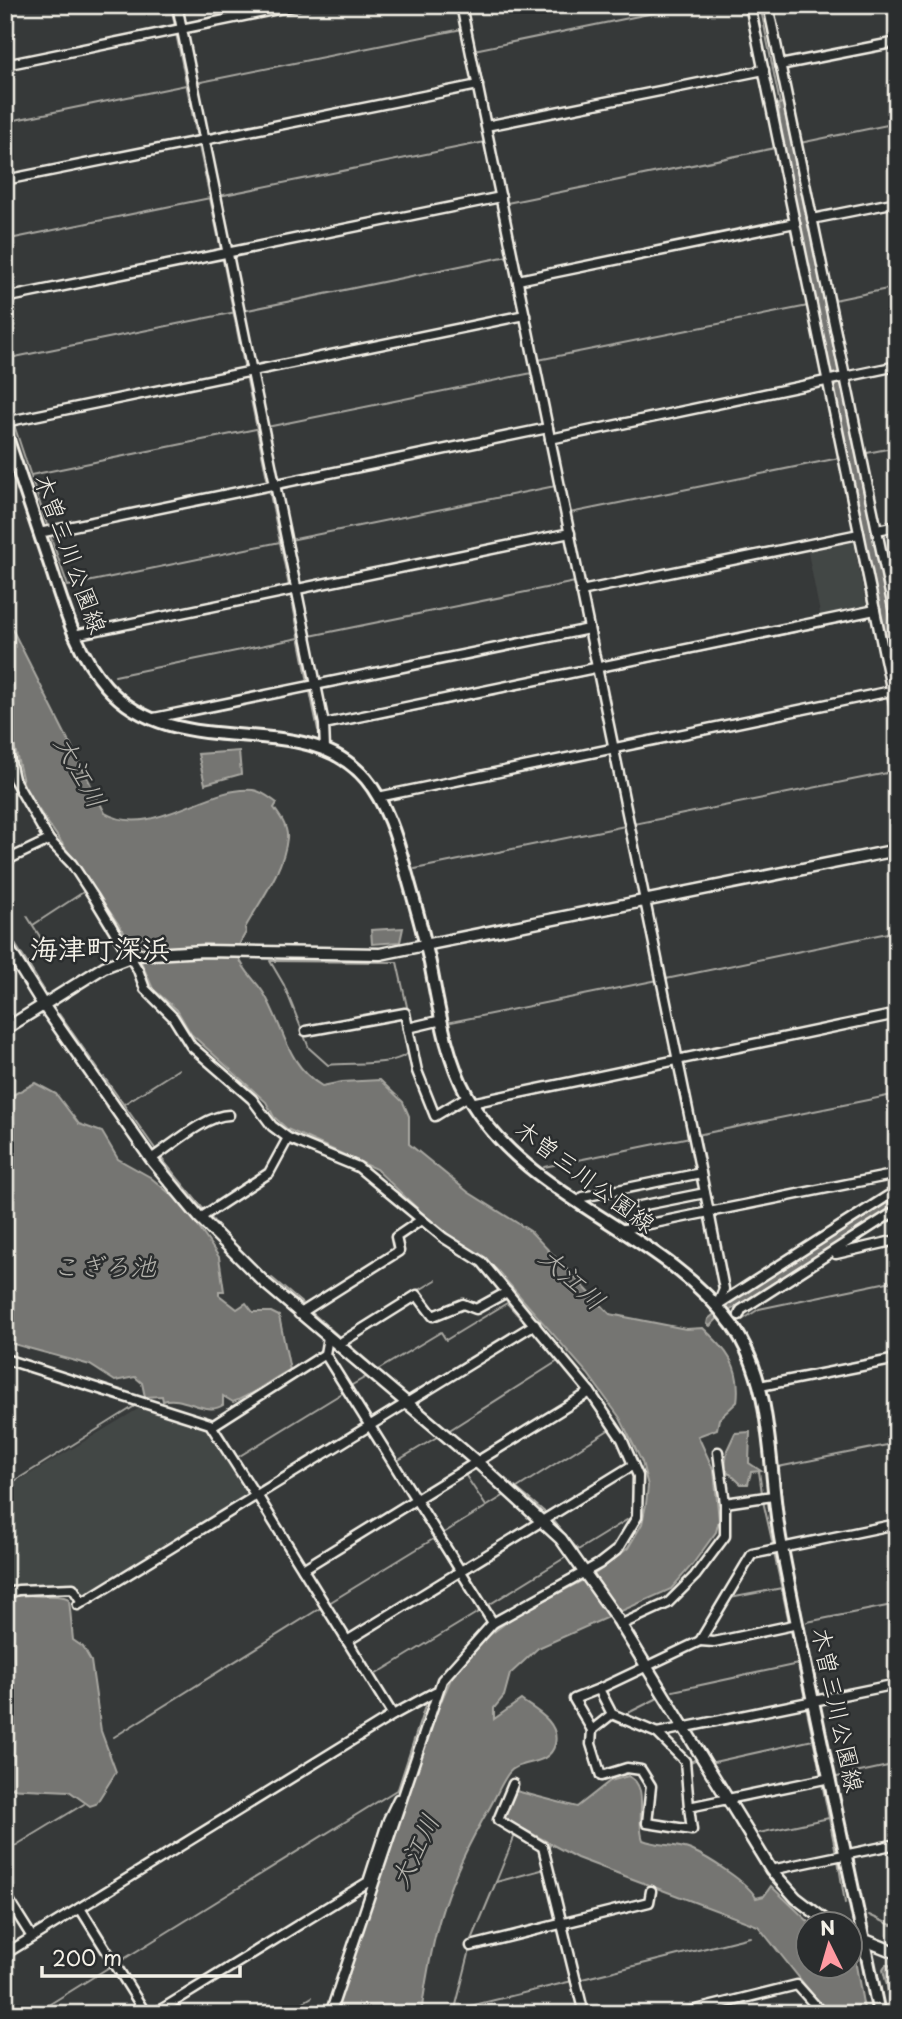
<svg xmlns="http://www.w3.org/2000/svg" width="902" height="2019" viewBox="0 0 902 2019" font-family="'Playpen Sans','Klee One',sans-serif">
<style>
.built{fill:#434645}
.water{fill:#757572;stroke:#a8a7a1;stroke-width:2}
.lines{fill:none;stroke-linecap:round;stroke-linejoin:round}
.stream{stroke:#a8a7a1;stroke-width:2}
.minor-casing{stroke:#f4f1e8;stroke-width:13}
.tertiary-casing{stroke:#f4f1e8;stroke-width:15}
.secondary-casing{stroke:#f4f1e8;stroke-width:16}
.minor{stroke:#2a2d2e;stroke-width:8}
.tertiary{stroke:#2a2d2e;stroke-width:10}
.secondary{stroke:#2a2d2e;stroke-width:10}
.labels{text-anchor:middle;stroke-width:5;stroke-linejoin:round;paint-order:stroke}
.street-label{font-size:24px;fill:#f4f1e8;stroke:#2a2d2e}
.water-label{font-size:26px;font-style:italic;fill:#b4b3ad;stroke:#2a2d2e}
.quarter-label{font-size:28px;font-weight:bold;fill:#f4f1e8;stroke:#2a2d2e}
</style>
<rect width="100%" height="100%" fill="#363939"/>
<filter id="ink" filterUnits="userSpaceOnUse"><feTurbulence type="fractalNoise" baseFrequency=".0143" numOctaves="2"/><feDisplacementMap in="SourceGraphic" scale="14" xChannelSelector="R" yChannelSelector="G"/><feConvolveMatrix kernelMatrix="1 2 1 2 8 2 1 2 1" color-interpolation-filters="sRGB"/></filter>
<g filter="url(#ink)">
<g class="built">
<polygon points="853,538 867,609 821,619 807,547"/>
<polygon points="143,1406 207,1425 249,1493 248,1499 84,1600 74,1586 8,1591 5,1586 5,1489"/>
</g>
<g class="water">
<path d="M783,103l91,438c11,54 23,95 23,151l-116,-561 -3,-27z"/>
<path d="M5,615l100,198c46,27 103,-28 148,-23 9,1 17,8 24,13l-3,5c6,8 14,19 13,30 -3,32 -27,63 -42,90l1,4c-4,8 -10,15 -7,25 3,12 17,24 24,35 21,33 22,72 59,94l20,-4 38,-2 23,22 6,14v28l59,48 62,39 80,83 76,15 17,-1c22,20 39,38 34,74l-18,17 -2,10 -19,7 16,35 5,49 -3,12 -24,33 -21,24 -133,59 -28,26 -6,22 -10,12v11l27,-19c14,10 39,22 34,44 -6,24 -36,14 -47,30 -7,10 -12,22 -18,33 -44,75 -57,121 -69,207h-86l101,-301 17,-39 26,-31 36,-27 80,-42 33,-26 14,-24 4,-20 2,-18 -6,-24 -22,-44 -32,-44 -92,-105 -53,-36 -67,-64 -89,-40 -13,-12 -8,-15 -75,-68 -14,-24 -24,-21 -18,-41 -110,-158 -11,-45 -9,-15z"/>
<polygon points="239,751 241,774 205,784 198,754"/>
<polygon points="403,928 400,942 372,944 371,930"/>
<path d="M35,1083l21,11 23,30 23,8 16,27 32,18 24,20 21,25 24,35 5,34h-5v4l18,14 9,-6 7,9h18l8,4 11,54c-19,9 -37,25 -57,32l-10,-6v9c-17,12 -40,-11 -60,-4l-1,-5 -17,1 -3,-14 -7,-6 -20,4 -25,-16 -84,-23 -1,-243z"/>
<polygon points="897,1196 897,1205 718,1318 710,1326 707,1324 708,1319 726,1305"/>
<polygon points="750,1432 749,1463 761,1471 751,1472 748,1484 741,1484 725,1469 727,1450 735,1433"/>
<path d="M26,1594c15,5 30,-2 43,5l4,41 10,7 8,14 10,70 15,41 -20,32 -6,2 -21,-15 -64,-3v-189z"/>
<path d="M628,1776c23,10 7,44 15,64 15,6 33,4 48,10 16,7 58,33 65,48l8,-2 7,-10 40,38h-3v42h42v-13l5,7 10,54h-37l-70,-88 -181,-68 -74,-40 13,-27 61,16 33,-26z"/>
<polygon points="886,1965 897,1966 897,2014 894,2014 883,1970"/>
</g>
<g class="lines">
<g class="stream">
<polyline points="171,5 175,27"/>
<polyline points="746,5 759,68"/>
<polyline points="760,5 780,104"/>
<polyline points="176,33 197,137"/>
<polyline points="474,50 692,5"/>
<polyline points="760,74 790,220"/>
<polyline points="196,83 462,29"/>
<polyline points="5,122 186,85"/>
<polyline points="800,143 897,123"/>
<polyline points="199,146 221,250"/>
<polyline points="219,196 485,142"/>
<polyline points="507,203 775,148"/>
<polyline points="792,228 807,305"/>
<polyline points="5,240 210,198"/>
<polyline points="222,255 245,370"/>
<polyline points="826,268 841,336"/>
<polyline points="834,300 897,287"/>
<polyline points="243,311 508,256"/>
<polyline points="842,340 849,373"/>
<polyline points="5,359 236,312"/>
<polyline points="538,360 808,306"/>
<polyline points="246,375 268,483"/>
<polyline points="850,380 880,526"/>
<polyline points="14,425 48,528"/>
<polyline points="267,427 532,373"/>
<polyline points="867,453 897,447"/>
<polyline points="31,475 256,429"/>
<polyline points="269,489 289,586"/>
<polyline points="570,513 839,458 854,531"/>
<polyline points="882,534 897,605"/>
<polyline points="50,535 68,586 280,542"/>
<polyline points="855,539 869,609"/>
<polyline points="290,540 555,486"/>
<polyline points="291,595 308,682"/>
<polyline points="310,636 575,582"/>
<polyline points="601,672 873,616"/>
<polyline points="115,676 299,638"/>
<polyline points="310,691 318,730 321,730"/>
<polyline points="171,719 310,690"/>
<polyline points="327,729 596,673"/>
<polyline points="634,824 897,771"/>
<polyline points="415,869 625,826"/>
<polyline points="27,916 49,951 29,963"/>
<polyline points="33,925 85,891"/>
<polyline points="7,931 44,990"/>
<path d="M270,961l14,24 25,63 19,17c25,-3 60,2 79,-11"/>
<polyline points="271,961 397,962 408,1011"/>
<polyline points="5,978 16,971"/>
<polyline points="666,979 897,931"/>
<polyline points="59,1014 100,1072"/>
<polyline points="451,1022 658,980"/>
<polyline points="414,1029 421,1069"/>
<polyline points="104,1077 156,1150"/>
<polyline points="124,1104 179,1069"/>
<polyline points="697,1135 897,1094"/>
<polyline points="161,1158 204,1210"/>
<polyline points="544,1167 690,1137"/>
<polyline points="240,1196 272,1176"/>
<polyline points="209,1216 219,1227"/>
<polyline points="864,1237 897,1216"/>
<polyline points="272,1278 304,1305"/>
<polyline points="416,1292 436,1280"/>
<polyline points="310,1311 342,1339"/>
<polyline points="742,1320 759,1309 897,1280"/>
<polyline points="347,1343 377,1369"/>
<polyline points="331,1355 370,1418"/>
<polyline points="376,1371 441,1332 446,1340 507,1303 524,1322"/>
<polyline points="352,1385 366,1377"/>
<polyline points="424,1411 479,1457"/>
<polyline points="219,1427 256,1487"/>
<polyline points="377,1428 418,1496"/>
<polyline points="448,1431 558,1361"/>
<polyline points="238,1457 344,1392"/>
<polyline points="397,1461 437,1437"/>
<polyline points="484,1461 547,1514"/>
<polyline points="778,1467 897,1443"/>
<polyline points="759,1471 762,1493"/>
<polyline points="464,1473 486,1506"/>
<polyline points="5,1487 138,1404"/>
<polyline points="517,1488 610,1429"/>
<polyline points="421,1500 463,1566"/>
<polyline points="763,1501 773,1545"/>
<polyline points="553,1520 578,1550 630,1518"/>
<polyline points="442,1534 505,1495"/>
<polyline points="774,1553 789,1622"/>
<polyline points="730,1598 782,1588"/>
<polyline points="329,1603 435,1538"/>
<polyline points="487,1606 566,1557"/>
<polyline points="807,1622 897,1604"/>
<polyline points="791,1630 805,1699"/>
<polyline points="709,1636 727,1603"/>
<polyline points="373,1676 480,1611"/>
<polyline points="673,1691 798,1664"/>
<polyline points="806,1706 821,1776"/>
<polyline points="624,1715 658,1698"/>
<polyline points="114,1737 322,1607"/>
<polyline points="714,1762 813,1740"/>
<polyline points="688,1763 697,1759"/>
<polyline points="837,1777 897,1764"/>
<polyline points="822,1783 836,1853"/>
<polyline points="759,1833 829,1818"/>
<polyline points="549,1847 550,1843"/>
<polyline points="5,1852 84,1804"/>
<polyline points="549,1854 565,1918"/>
<polyline points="838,1860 845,1903"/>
<polyline points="496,1882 515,1835"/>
<polyline points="869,1915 891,1925 897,1924"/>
<polyline points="567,1927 589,2014"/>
<polyline points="471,1942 496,1882 545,1869"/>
<polyline points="119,1962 398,1789 426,1703"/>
<polyline points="578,1980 750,1937"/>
<polyline points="455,2009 470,1950"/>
<polyline points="34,2014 111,1966"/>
<polyline points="284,2014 312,1997"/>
<polyline points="321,2014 323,2005"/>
<polyline points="454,2014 454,2010 572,1981"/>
</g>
<g class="minor-casing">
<g id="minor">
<polyline points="177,5 324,724 325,750"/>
<polyline points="461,5 709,1212 620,1230"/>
<polyline points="750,5 897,717"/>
<polyline points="768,5 897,627"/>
<polyline points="5,65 298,5"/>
<polyline points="780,65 897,42"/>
<polyline points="486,126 764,70"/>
<polyline points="5,180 478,85"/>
<polyline points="812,219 897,202"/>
<polyline points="518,280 795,223"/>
<polyline points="5,298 501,197"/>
<polyline points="5,422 525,315"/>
<polyline points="550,439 897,366"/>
<polyline points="877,530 897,526"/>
<polyline points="39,533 548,428"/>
<polyline points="581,591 859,534"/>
<polyline points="74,635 570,533"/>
<polyline points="154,718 589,629"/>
<polyline points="324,724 875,610"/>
<polyline points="5,738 14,779 49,840 72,864 93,896 138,970 145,989 173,1017 191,1046 252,1099 272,1126 288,1138 358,1167 444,1238 482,1262 590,1392 622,1439 638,1476 637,1517 617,1550 599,1564 493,1623 442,1680 330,2014"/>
<polyline points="378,797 891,691"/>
<polyline points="5,861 49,840"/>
<polyline points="408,1028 417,1071 435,1116 468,1096"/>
<polyline points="306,1031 405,1013 408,1028 442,1020"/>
<polyline points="471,1103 897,1014"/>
<path d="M151,1159c20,-13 55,-44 78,-44"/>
<polyline points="579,1202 583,1197 701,1173"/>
<polyline points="200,1218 269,1173 288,1138"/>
<polyline points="644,1225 640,1206 705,1193"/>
<polyline points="836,1254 897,1240"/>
<polyline points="719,1304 897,1190"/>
<polyline points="717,1306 724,1289 709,1212 897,1174"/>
<polyline points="299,1314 399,1251 396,1237 421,1220"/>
<polyline points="739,1315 741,1310 897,1210"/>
<polyline points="328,1337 325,1354 493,1623"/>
<polyline points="337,1345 417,1295 433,1316 463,1304 476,1309 507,1292"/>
<polyline points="5,1359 210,1424 256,1496"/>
<polyline points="760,1386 897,1359"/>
<polyline points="212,1426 325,1354"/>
<polyline points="718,1452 725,1503"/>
<polyline points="257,1495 393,1715"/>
<polyline points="303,1569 590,1392"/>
<polyline points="5,1594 18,1590 73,1588 82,1602"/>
<polyline points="78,1605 535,1324"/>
<polyline points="620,1625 668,1603 695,1576 725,1536 725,1503 773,1496"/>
<polyline points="347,1641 633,1465"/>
<polyline points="700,1641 714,1642 798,1624"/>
<polyline points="612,1714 592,1730 591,1744 601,1776 627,1768 641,1770 651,1786 647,1823 692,1830 689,1807"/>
<polyline points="592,1730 574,1699 599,1689"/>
<polyline points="657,1733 897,1684"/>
<polyline points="830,1778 689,1807 685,1761 657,1733 612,1714 599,1689 700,1641 752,1554 897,1524"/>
<polyline points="513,1784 498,1820 543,1847 584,2014"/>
<polyline points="771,1870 897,1844"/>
<polyline points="5,1894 32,1937"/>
<polyline points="80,1908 146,2014"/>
<polyline points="471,1946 649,1902 651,1891"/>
<polyline points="5,1954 393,1715 435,1692"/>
<polyline points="154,2014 368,1882 388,1820 398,1799"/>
<polyline points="680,2014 797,1985 823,2014"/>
</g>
</g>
<g class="tertiary-casing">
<g id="tertiary">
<polyline points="5,943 44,1006 151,1159 200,1218 266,1284 477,1462 561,1539 618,1620 771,1870 796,1898 830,1924"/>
<polyline points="5,1029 104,967 135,955 204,951 380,954 897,850"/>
<polyline points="850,1934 897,1953"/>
</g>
</g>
<g class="secondary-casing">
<path id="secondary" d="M5,431c16,47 31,93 47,140 13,40 25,82 54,115 72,82 196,18 260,93 20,24 31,59 39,89 9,32 18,63 25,95 9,45 15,92 37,132 58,106 196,134 265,230 44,62 35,146 49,218 30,157 66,314 98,471"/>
</g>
<use href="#minor" class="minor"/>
<use href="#tertiary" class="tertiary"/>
<use href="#secondary" class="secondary"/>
</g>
</g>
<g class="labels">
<g class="street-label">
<text transform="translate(70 554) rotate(70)" y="8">木曽三川公園線</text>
<text transform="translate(585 1177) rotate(37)" y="8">木曽三川公園線</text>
<text transform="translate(837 1710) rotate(78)" y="8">木曽三川公園線</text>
</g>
<g class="water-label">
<text transform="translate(80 772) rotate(61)" y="9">大江川</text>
<text x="104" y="1276">こぎろ池</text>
<text transform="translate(572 1279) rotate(42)" y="9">大江川</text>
<text transform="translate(415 1851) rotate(-64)" y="9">大江川</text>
</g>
<g class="quarter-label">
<text x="100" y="959">海津町深浜</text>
</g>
</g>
<rect width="902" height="2019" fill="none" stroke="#2a2d2e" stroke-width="28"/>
<rect x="14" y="14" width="874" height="1991" fill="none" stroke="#f4f1e8" stroke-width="2.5" filter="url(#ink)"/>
<g transform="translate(829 1945) rotate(355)"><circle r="33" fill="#2a2d2e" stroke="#7b7b78" stroke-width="2"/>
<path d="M0-5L12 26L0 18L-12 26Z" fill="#ff9aa2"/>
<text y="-10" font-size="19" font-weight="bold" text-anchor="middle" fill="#f4f1e8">N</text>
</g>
<path d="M42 1966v10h198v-10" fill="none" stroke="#f4f1e8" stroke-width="3.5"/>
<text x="52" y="1966" font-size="21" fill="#f4f1e8" stroke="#2a2d2e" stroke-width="5" paint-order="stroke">200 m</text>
</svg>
